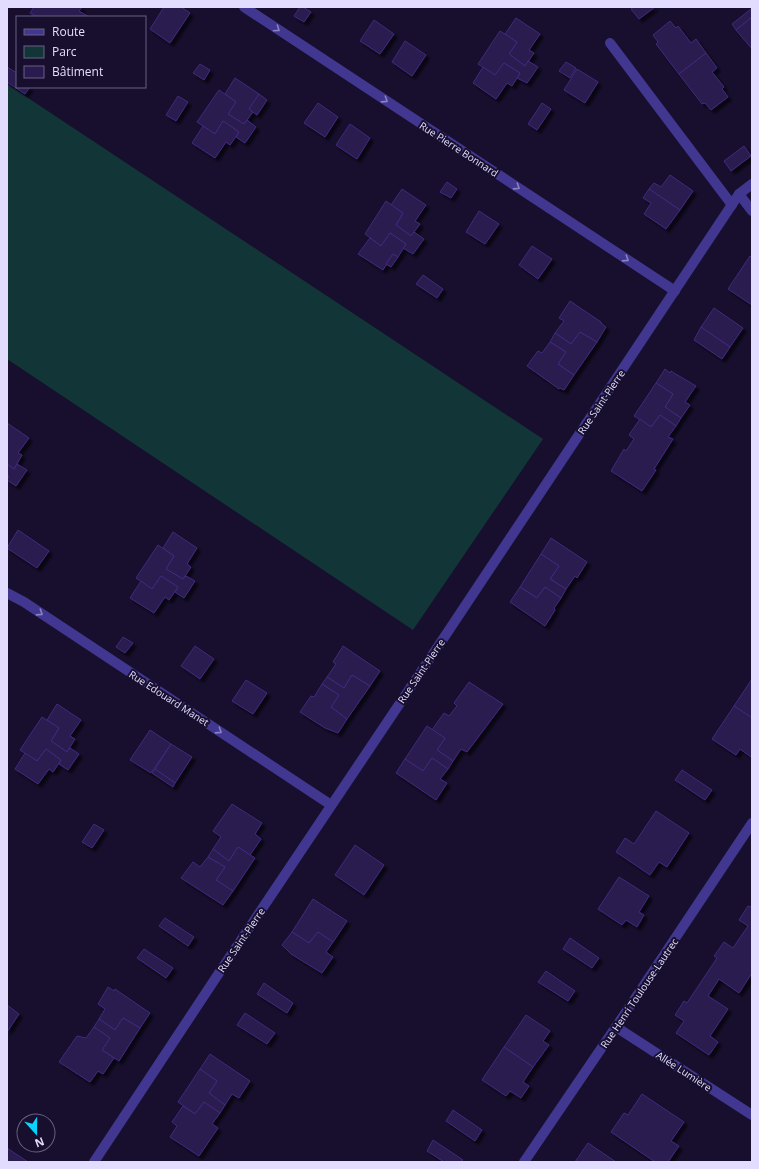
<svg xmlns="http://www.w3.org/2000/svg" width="759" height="1169" viewBox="0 0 759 1169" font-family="'Open Sans',sans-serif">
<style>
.green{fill:#123638}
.building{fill:#291a50;stroke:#412a7e;filter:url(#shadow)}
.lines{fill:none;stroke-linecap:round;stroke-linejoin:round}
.lane{stroke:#413790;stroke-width:10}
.street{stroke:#413790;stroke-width:10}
.oneway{stroke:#8981c2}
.labels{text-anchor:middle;stroke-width:4;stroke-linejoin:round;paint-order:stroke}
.street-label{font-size:10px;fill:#e2dcff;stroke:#170f2d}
</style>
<defs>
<filter id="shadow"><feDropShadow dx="3.5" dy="3.5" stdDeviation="1" flood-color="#0009"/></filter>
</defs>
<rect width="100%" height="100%" fill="#170f2d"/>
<polygon class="green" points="7,84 543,439 413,630 7,359"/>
<g class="building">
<polygon points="34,7 82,7 79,11 89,17 35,17 35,16 30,13"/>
<polygon points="164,7 181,7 190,13 170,43 150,29"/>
<polygon points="300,7 303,7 311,12 304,22 294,16"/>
<polygon points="634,7 655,7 639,19 631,9"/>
<polygon points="751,9 752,11 752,17 736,30 732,24"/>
<polygon points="752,17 752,49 736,30"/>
<polygon points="516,18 540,34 529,50 534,53 525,66 509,54 517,42 505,34"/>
<polygon points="374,20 394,34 380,54 360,41"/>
<polygon points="670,21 676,28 678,26 691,43 696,39 706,53 679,74 656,44 658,42 653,35"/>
<polygon points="500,31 517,42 509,54 525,66 528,61 538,67 527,83 517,78 520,73 504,63 495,75 478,64"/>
<polygon points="405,41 426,55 412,76 392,62"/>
<polygon points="706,53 717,68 712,72 724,87 722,89 728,97 711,110 705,103 702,104 679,74"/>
<polygon points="566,62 576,68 570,78 559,71"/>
<polygon points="504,63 520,73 512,86 507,83 496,99 473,83 483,67 495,75"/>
<polygon points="200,64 210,70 204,80 193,73"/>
<polygon points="7,67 17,73 17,87 30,87 25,94 7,82"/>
<polygon points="577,69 598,82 585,103 564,90"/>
<polygon points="235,78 259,94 249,109 253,112 244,124 228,114 236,102 225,94"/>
<polygon points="219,90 236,102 228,114 244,124 247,120 256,127 245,143 236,137 239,132 223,121 215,134 197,122"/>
<polygon points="259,94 267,100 257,115 249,109"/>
<polygon points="178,96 188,102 176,121 166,115"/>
<polygon points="318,103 338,117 325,137 304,123"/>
<polygon points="542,103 551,109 537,130 528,124"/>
<polygon points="223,121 239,132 230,145 226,142 215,158 192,143 203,126 215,134"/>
<polygon points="350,124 370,138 357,159 336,145"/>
<polygon points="744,146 751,156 731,171 724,161"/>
<polygon points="670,175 693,191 680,210 649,189 654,183 661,187"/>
<polygon points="447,182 457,189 451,198 440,192"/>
<polygon points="402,189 426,205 415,221 420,224 411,236 396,225 403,213 391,205"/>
<polygon points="649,189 680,210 666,229 644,214 651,203 643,198"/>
<polygon points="386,201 403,213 396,225 411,236 414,232 424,239 413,254 403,248 406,244 390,233 381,246 365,234"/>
<polygon points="479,211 499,224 485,244 466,232"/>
<polygon points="390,233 406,244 398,257 393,254 383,270 358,254 370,238 381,246"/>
<polygon points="532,246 552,259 538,279 519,265"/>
<polygon points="393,254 398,257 391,267 386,264"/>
<polygon points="750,256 752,258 752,305 728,289"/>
<polygon points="423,275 443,289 437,298 416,284"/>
<polygon points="570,301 601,322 601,323 606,327 597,342 580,332 571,344 555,333 564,321 559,318"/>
<polygon points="714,308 743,328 730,347 701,327"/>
<polygon points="701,327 730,347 722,359 694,340"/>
<polygon points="580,332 597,342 574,375 558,364 566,352 550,342 555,333 571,344"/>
<polygon points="550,342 566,352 558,364 574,375 564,390 560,388 559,389 527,366 538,351 542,353"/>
<polygon points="665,369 670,373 671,371 674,373 696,386 685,402 690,405 681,418 665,407 673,394 656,383"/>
<polygon points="656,383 673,394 665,407 681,418 676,426 660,415 651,427 634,416"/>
<polygon points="660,415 676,426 668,437 673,439 654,469 656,470 642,491 611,471 624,449 626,451 634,439 629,435 640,419 651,427"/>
<polygon points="7,423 29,438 18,453 22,455 14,469 7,464"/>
<polygon points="7,464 14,469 17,464 27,470 16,486 7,480 9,476 7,475"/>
<polygon points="18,530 49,551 37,568 7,548"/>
<polygon points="173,532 197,548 187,564 191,567 183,579 166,569 174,556 163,548"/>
<polygon points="551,538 587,562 577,578 575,576 566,589 550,579 559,566 541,554"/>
<polygon points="158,545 174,556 166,569 183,579 186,576 195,581 184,598 175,592 178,587 161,576 152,589 136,578"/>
<polygon points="541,554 559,566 550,579 566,589 561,598 545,587 537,598 520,587"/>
<polygon points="161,576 178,587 169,600 165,597 154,613 130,598 141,581 152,589"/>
<polygon points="520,587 537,598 545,587 561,598 554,608 555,610 545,626 510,602"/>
<polygon points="123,637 133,643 125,653 116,647"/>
<polygon points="195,646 214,659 200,679 181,666"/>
<polygon points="343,646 380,671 370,686 352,675 344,688 327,677 336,664 333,662"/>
<polygon points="352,675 370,686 347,719 331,707 339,695 322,684 327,677 344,688"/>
<polygon points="752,679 752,718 734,706"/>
<polygon points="246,680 267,693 253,714 232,701"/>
<polygon points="469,682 503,704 467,752 461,749 453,761 437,750 445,738 432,730 444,713 449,716 457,706 454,703"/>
<polygon points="322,684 339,695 331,707 347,719 338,733 325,728 300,712 311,696 314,697"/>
<polygon points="57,704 81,720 70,736 75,739 67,752 51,741 59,728 47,720"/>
<polygon points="734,706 752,718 752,755 751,757 740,749 736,755 712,739"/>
<polygon points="42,717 59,728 51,741 67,752 70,748 79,754 68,770 59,764 61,760 46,749 37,761 20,750"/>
<polygon points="427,726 445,738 437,750 453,761 448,769 432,758 423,771 405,759"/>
<polygon points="150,730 171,744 151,773 130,760"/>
<polygon points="171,744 192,757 175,783 155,769"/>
<polygon points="46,749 61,760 53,772 49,769 38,784 15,769 25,753 37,761"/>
<polygon points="432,758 448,769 440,779 447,783 436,800 396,773 405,759 423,771"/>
<polygon points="155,769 175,783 173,787 152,773"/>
<polygon points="682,770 712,790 705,800 675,780"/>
<polygon points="232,804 262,823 255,834 261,839 250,855 238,847 229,861 213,849 221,837 213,831"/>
<polygon points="656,811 689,833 667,867 659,862 650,875 616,852 625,838 634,844"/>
<polygon points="94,824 104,830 92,848 82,842"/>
<polygon points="355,845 384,865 364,895 335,875"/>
<polygon points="238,847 255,858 233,891 216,880 225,867 208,857 213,849 229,861"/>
<polygon points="208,857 225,867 216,880 233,891 223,905 181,878 193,862 200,867"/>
<polygon points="619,877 649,896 639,912 644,915 637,927 626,920 622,925 598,909"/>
<polygon points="313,899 347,921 333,942 318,932 309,943 292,932"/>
<polygon points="752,905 752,973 739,993 719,979 708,996 728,1009 710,1036 718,1042 709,1055 676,1033 684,1021 675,1015 684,1001 687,1003 717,958 714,956 724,942 733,948 748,926 739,920 748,906 751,907"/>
<polygon points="165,918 194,937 188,946 159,926"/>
<polygon points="292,932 309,943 318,932 333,942 326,952 333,957 322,973 291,954 282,945"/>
<polygon points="570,938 599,958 592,968 563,949"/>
<polygon points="144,949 173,968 166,978 137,958"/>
<polygon points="546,971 575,991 568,1001 538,982"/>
<polygon points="264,983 293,1003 287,1013 257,994"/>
<polygon points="108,987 114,991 115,989 150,1013 140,1028 123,1018 115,1030 99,1019 105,1009 98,1004"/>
<polygon points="7,1005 19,1014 7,1032"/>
<polygon points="245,1013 275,1033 267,1044 237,1025"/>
<polygon points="526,1015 550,1031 543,1041 549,1045 533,1067 504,1047"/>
<polygon points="123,1018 140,1028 119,1061 102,1050 110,1038 94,1027 99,1019 115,1030"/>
<polygon points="94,1027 110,1038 102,1050 114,1058 103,1074 98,1071 90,1082 59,1062 77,1036 86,1038"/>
<polygon points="504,1047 533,1067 523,1082 529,1086 521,1098 510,1091 506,1096 482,1080"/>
<polygon points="210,1054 250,1081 239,1098 232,1094 225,1105 209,1093 217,1081 200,1069"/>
<polygon points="200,1069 217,1081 209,1093 225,1105 220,1113 204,1102 195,1114 178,1102"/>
<polygon points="642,1094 684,1122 671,1141 679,1146 668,1162 655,1162 611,1132 624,1113 628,1115"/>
<polygon points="204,1102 220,1113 212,1124 218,1128 199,1156 170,1137 177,1126 172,1122 183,1106 195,1114"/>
<polygon points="453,1110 482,1130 475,1141 446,1121"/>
<polygon points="433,1140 463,1160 461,1162 444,1162 427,1151"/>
<polygon points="588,1143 616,1162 575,1162"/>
<polygon points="7,1148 28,1162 7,1162"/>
</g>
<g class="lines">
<polyline class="lane" points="610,43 732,205"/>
<g class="street">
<polyline points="244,7 675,291"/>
<polyline points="739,194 752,211"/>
<polyline points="7,593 24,602 331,805"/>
<polyline points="616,1027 752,1115"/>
<polyline points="94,1162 217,976 447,633 739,194 752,184"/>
<polyline points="524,1162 628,1009 752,823"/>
</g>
</g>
<defs><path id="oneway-chevron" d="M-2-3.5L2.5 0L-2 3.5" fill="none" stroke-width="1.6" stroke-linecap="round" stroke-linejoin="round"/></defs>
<g class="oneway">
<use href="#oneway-chevron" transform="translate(277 29) rotate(34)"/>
<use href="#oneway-chevron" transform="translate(385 100) rotate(33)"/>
<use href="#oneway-chevron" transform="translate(517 187) rotate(33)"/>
<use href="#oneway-chevron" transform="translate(626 259) rotate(33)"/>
<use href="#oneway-chevron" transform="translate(40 613) rotate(33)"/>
<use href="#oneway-chevron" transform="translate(219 731) rotate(33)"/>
</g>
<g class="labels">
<g class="street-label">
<text transform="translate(459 149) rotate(33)" y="4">Rue Pierre Bonnard</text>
<text transform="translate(601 402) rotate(-56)" y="4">Rue Saint-Pierre</text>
<text transform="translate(421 671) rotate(-56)" y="4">Rue Saint-Pierre</text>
<text transform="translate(169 698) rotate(33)" y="4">Rue Edouard Manet</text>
<text transform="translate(241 940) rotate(-56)" y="4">Rue Saint-Pierre</text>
<text transform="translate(639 993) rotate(-56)" y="4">Rue Henri Toulouse-Lautrec</text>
<text transform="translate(684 1071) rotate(33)" y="4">Allée Lumière</text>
</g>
</g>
<rect width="759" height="1169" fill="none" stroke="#e2dcff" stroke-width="16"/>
<rect x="16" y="16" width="130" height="72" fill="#170f2d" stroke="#686181"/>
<rect x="24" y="29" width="20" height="6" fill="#413790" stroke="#686181"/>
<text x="52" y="36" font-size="12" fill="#e2dcff">Route</text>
<rect x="24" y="46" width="20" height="12" fill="#123638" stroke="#686181"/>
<text x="52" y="56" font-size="12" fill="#e2dcff">Parc</text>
<rect x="24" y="66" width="20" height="12" fill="#291a50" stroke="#686181"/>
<text x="52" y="76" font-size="12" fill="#e2dcff">Bâtiment</text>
<g transform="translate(36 1133) rotate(159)"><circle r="19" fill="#170f2d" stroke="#686181"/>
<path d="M0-3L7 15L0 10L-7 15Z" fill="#08d3ff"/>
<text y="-6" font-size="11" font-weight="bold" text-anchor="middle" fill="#e2dcff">N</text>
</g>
</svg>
